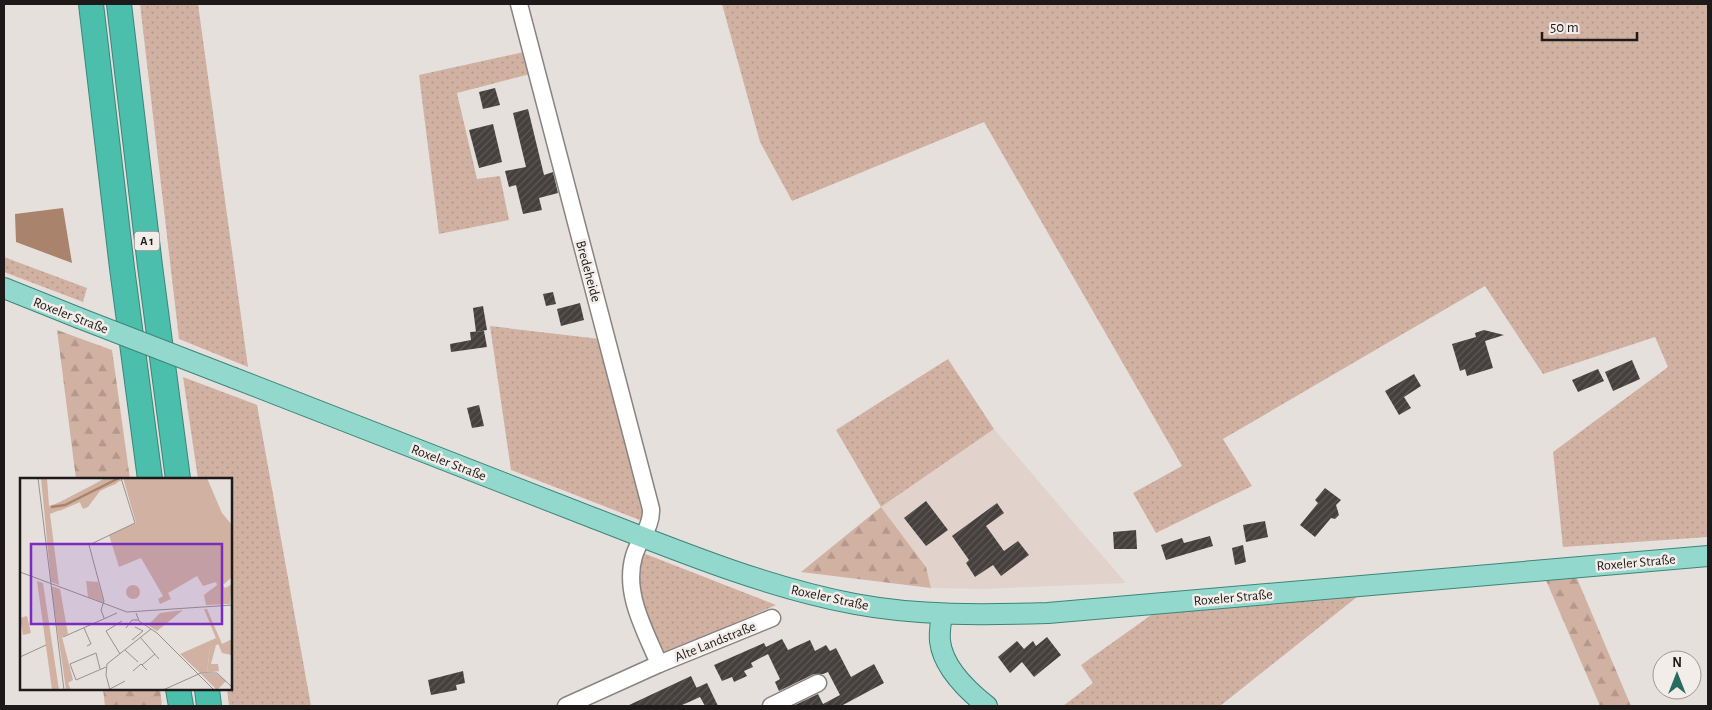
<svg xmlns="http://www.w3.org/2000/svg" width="1712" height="710" viewBox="0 0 1712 710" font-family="'Alegreya Sans',sans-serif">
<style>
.built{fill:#e1d3cc}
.grass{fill:url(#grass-dots)}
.forest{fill:url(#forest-firs)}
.water{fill:#aa836c}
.building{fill:url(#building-hatch)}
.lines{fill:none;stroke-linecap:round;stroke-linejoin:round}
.minor-casing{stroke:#898481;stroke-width:19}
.major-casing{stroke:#3b8579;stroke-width:22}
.highway-casing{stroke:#3b8579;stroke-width:26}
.minor{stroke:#fff;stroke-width:16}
.major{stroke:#93d8cd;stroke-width:20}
.highway{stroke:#4bbeac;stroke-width:24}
.major-bridge-casing{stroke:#3b8579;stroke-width:22;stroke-linecap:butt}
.major-bridge{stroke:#93d8cd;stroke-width:20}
.labels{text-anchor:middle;stroke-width:5;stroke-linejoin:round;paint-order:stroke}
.shield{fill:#f3edea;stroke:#5d5958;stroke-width:1}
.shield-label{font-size:12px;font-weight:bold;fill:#1d1a19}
.street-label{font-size:14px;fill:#1d1a19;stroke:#f3edea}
.inset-river{fill:none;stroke:#aa836c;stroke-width:2.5}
.inset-road{fill:none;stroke:#96918f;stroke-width:1}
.view{fill:#7b2cbf;fill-opacity:0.15;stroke:#7b2cbf;stroke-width:2.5}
.inset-edge{fill:none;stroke:#1d1a19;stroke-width:2.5}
</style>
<defs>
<pattern id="grass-dots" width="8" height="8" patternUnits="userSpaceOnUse" patternTransform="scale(1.25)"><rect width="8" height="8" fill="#d1b2a2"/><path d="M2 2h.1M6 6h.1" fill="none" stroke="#b3988b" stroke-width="1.8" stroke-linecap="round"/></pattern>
<pattern id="forest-firs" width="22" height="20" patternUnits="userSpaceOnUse" patternTransform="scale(1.25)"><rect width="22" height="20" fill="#d1b2a2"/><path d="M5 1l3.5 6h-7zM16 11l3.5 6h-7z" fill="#b3988b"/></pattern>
<pattern id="building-hatch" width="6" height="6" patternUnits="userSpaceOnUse" patternTransform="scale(1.25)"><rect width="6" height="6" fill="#45403d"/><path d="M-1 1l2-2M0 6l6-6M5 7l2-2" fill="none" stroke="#5d5856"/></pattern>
</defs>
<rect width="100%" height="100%" fill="#e6e0dd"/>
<polygon class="built" points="994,429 1069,517 1126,583 983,589 931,588 926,567 881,507"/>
<g class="grass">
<polygon points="140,4 198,4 248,367 179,339"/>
<polygon points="722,4 1708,4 1708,537 1563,547 1553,452 1668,367 1655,337 1543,374 1485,286 1223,439 1252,486 1156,533 1133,493 1182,466 984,122 792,201 760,142"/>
<polygon points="524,52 530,74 457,93 477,179 500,176 509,220 439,234 419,75"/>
<polygon points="4,257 87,288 83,302 4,272"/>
<polygon points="490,326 600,339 650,524 511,470"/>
<polygon points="948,359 994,429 881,507 836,430"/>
<polygon points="183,377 257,405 311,706 229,706 227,689 231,689 231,479 198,479"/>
<polygon points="643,553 776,605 663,655 638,589"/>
<polygon points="1362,593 1220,706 1063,706 1093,683 1081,665 1154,613"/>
</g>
<g class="forest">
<polygon points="57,330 112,350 130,479 76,479"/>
<polygon points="881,507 926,567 931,588 801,572"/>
<polygon points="1576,576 1631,706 1600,706 1545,578"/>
<polygon points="103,689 160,689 162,706 105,706"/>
</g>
<polygon class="water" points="63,208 72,263 16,242 15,214"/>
<g class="building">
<polygon points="495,88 500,105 483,109 479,92"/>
<polygon points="528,109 544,175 553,172 558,193 539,198 542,210 523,214 516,185 509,187 505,171 526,167 513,113"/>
<polygon points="493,124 502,162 479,168 469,130"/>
<polygon points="553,292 556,304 546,306 543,294"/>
<polygon points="580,303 584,320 561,326 557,309"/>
<polygon points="483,306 487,330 476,332 473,308"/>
<polygon points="1484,330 1504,335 1485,341 1493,368 1467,376 1465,369 1460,371 1452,344 1476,337 1475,333"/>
<polygon points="484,331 487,347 451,352 450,344 471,340 470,332"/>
<polygon points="1632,360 1640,379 1613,391 1605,372"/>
<polygon points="1598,369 1604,381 1578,392 1572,380"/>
<polygon points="1414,374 1421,386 1404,397 1411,408 1399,415 1385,391"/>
<polygon points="479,405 484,426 472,428 467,408"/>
<polygon points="1325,488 1341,500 1336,505 1339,515 1335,519 1331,518 1315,537 1300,525 1318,503 1315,500"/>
<polygon points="926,501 948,530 926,546 904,518"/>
<polygon points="997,503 1004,513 986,526 1004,551 1018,541 1029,555 1001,576 993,565 975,577 966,563 969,560 952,536"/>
<polygon points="1265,521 1268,537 1246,542 1243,525"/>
<polygon points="1136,530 1137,549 1114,549 1113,532"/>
<polygon points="1210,536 1213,546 1166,560 1161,545 1182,538 1184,543"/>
<polygon points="1243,545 1246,562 1235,565 1232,548"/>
<polygon points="1047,637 1061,655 1034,677 1022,662 1010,673 998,657 1017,641 1024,649 1033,641 1036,646"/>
<polygon points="782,639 788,650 810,640 815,651 826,645 830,651 836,648 851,677 874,664 884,683 841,706 793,706 818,694 823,704 840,695 828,672 823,674 814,674 779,691 775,682 780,679 768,654 751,663 753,667 744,671 747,676 734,682 732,677 722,681 714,665 764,643 766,647"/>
<polygon points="463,671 465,683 456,685 457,690 431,695 428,680"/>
<polygon points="691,676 699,693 696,688 707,683 718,706 705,706 700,697 680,706 627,706"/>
</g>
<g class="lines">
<g class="minor-casing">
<g id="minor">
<path d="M519,4l132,505c1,18 -12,30 -17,47 -11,37 11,74 25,108"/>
<polyline points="566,706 659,664 772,618"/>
<polyline points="771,706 818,683"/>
</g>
</g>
<g class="major-casing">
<g id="major">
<polyline points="4,288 79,318"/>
<path d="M234,378c115,45 230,89 344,134 91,35 182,74 277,92 64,12 128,11 193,9l660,-57"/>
<path d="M942,614c-1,8 -3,18 -2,27 3,27 28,50 47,65"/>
</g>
</g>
<g class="highway-casing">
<g id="highway">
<polyline points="91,4 122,268 150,479"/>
<polyline points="119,4 150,266 178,479"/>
<polyline points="178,689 181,706"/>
<polyline points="207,689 209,706"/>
</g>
</g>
<use href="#minor" class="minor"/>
<use href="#major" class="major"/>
<use href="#highway" class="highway"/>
<g class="major-bridge-casing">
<polyline id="major-bridge" points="79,318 234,378"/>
</g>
<use href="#major-bridge" class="major-bridge"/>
</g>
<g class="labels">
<rect class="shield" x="134.5" y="231.5" width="25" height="19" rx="4"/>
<g class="shield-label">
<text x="147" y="245">A 1</text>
</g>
<g class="street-label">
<text transform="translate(589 271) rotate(75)" y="5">Bredeheide</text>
<text transform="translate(71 315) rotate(21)" y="5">Roxeler Straße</text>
<text transform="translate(449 462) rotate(21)" y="5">Roxeler Straße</text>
<text transform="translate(1636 562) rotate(-5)" y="5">Roxeler Straße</text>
<text transform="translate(830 597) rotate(12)" y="5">Roxeler Straße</text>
<text transform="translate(1233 597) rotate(-5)" y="5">Roxeler Straße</text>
<text transform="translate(715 641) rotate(-22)" y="5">Alte Landstraße</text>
</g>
</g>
<g transform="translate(20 478)">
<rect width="212" height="212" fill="#e6e0dd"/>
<path d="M21,0h6l2,28 21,-7 35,-21h16l-5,6 -16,6 -13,17h-5l-2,-5 -30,12 9,71 -8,-3zM103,0h84l15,35 10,12v52l-9,8 2,3 7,-4 -2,20 -24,1 -2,-10 13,-10 -1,-3 -13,4 -6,-10 -29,17 3,6 -11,5 -2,-5 5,-3 -22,-38 -22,9 -10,-32 27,-12zM66,103l12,1 6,21 -16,-6zM106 114a7 7 0 1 1 14 0a7 7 0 1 1-14 0ZM31,108l9,3 8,45 -6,3 11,43 -5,3 3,7h-5zM163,132l-26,21 -9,-6 12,-12zM7,138l4,17 -8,2 -3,-17zM196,160l3,6 -9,4 -3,25h-7l-20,-19zM181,196h16l9,7 -9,9z" fill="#d1b2a2"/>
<path d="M86,0l16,2 -22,11 -12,16 -5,2 -3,-7 -21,9 -3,-7zM17,103l6,2 16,107h-7zM184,131h3l15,35 10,-5v20l-1,-4 -9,-2zM196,167l-5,19h7l1,7 -12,2 3,-25z" fill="#d1b2a2"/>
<path class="inset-river" d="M31,29l14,-2 54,-27"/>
<path class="inset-road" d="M18,0l26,212M0,94l107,40 106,-7M116,135l3,8 18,12 57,57M84,140l-3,-8 3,-9 -15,-56 46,-22 -14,-45M64,150l7,16 -4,2M106,150l6,-8h6M43,159l54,-24M120,159l19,22M112,162l11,-9 -8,-4M105,172l13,12M100,176l-14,-23 16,-10M0,179l26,-12M122,187l13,-11M80,191l-4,-16 -26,11 6,16 30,-13M113,193l8,-7 6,6M90,211l15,-8M90,212l-4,-15 1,-11 44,-35M143,212l38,-17h16l16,15"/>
<path class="view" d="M11,66h191v80h-191z"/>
<rect width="212" height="212" class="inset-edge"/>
</g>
<rect width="1712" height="710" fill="none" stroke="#1d1a19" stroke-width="10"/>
<g transform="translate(1677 675)"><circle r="24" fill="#f3edea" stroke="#9d9996"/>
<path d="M0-4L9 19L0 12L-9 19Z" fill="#266c61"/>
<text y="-8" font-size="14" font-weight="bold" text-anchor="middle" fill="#1d1a19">N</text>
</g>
<path d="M1542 32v8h95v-8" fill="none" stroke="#1d1a19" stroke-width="2.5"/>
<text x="1550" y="32" font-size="15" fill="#1d1a19" stroke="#f3edea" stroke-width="4" paint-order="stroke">50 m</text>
</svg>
